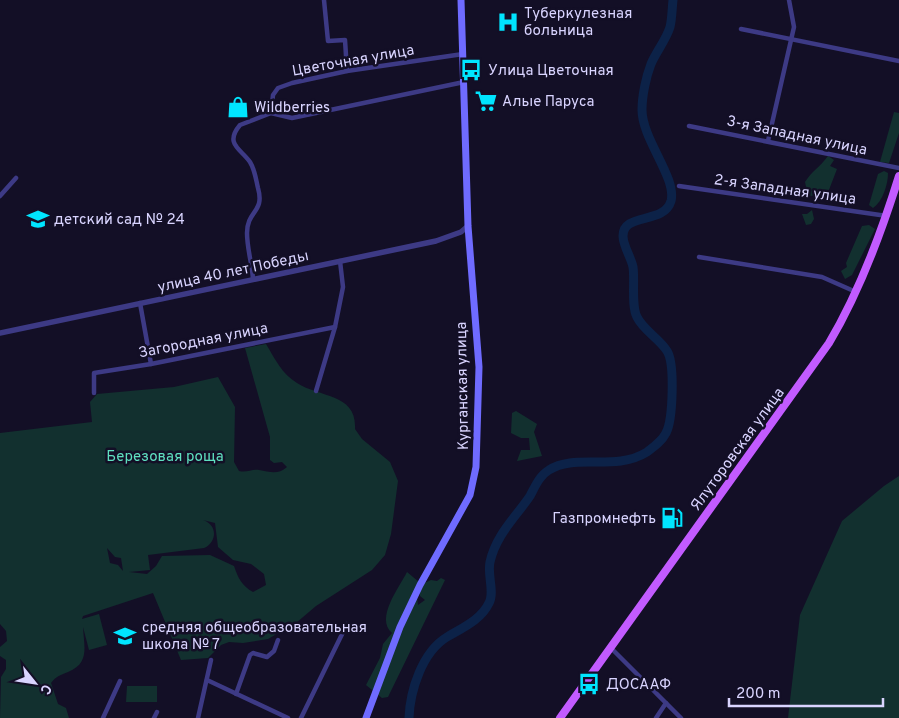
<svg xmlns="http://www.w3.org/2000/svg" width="899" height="718" viewBox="0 0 899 718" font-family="Overpass,sans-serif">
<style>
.green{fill:#12302f;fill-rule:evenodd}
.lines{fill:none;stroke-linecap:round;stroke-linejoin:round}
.river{stroke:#0c2248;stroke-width:9}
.minor{stroke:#3d3a85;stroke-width:4.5}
.tertiary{stroke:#3d3a85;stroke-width:5.5}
.secondary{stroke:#6f6bff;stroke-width:7}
.primary{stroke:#c25bff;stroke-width:8}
.labels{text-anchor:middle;stroke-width:5;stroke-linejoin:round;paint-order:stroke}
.poi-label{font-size:15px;fill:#d9d4ff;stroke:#130f26;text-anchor:start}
.street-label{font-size:15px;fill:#d9d4ff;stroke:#130f26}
.park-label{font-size:15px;fill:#5fe0c0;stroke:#130f26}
</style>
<rect width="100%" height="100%" fill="#130f26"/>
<g class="green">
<polygon points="894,112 899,113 899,133 889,163 880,162"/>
<path d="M828,156l6,4 -4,6 7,3 -10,26 -19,1 -3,-14c7,-11 15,-15 23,-26z"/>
<path d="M884,171l4,2c0,11 -5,28 -15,35l-4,-3 9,-31z"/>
<polygon points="812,210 814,219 811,224 806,225 802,214 807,214"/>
<polygon points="869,225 875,229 852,275 845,279 841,271 847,267 846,263 862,226"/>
<path d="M266,344c9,15 16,30 31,39 23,15 60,10 58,46l7,10 28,23 8,19 -7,53 -6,21 -13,15 -56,36 -20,17 -28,16 -25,4 -14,-1 -8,3 -13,13 -27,2 -28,-67 -70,23 -1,3 17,-5 8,31 -18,5 -6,-23c1,20 7,36 -15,45 -7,3 -12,4 -17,11l7,21 8,4 3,10h-69l1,-41 5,-8v-9l-6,-4v-9l7,-6 -1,-10 -6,-7v-191l92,-11 -2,-20 7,-8 77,-7 44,-10 17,30 -1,55 5,9c7,2 14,-2 20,-1 11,2 19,5 28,-3l-5,-5 -8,1 -4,-3v-23l-25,-89zM203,520l12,3 3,24 15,13 18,4 13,10 2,11 -13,7c-11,-6 -15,-14 -19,-26l-24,-11 -48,1 -6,10 -9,8 -18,-2 21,-2 -2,-15 56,-7c13,-6 14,-23 -1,-28zM107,548l8,9 6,1 2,13 -5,-6 -8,-2z"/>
<polygon points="516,411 537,424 534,432 542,456 517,461 521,450 530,450 529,438 521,438 511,433 512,413"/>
<polygon points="899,476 899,718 788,718 800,615 842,521 884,486"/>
<path d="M407,572l12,10 -3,6 2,17 7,-5 -5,-4v-11l11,-5 6,1 4,-3 4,2 -57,117 -6,1 -16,-13 14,-27 3,-14 9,-11c-17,-15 7,-45 15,-61z"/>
<polygon points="127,686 157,686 157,702 126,702"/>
</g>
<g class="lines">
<path class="river" d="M409,718c1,-27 13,-66 38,-81 15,-9 34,-17 42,-34 6,-11 -2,-28 1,-41 6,-27 25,-44 40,-66 5,-9 9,-20 19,-26 26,-17 66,2 98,-18 8,-6 15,-11 19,-19 7,-13 9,-70 1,-82 -7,-12 -24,-21 -30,-34 -6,-11 -2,-37 -4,-50 -2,-10 -10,-21 -10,-31 0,-24 41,-11 48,-35 6,-23 -29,-62 -29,-91 0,-14 4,-33 9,-46 5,-12 15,-24 19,-37 2,-8 2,-18 3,-27"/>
<g class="minor">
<polyline points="324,0 328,41 345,40 347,71"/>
<polyline points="741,29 899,61"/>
<polyline points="271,113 292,118 464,82"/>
<polyline points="689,126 899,168"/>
<polyline points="768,141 794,27 789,0"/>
<polyline points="679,186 887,216"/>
<polyline points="0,196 16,178"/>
<polyline points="699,257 822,277 856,292"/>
<path d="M253,279c-1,-15 -6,-31 -6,-46 0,-23 18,-20 11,-45 -2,-8 -3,-18 -8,-26 -9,-13 -26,-18 -10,-37l31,-12 2,-18 5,-7 14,-5 55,-12 116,-17"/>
<polyline points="140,303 151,364"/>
<polyline points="316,391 335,327 343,287 340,261"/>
<polyline points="94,393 94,373 151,364 335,327"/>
<polyline points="611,648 681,718"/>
<polyline points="207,680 288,718"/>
<polyline points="236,694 250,655 253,653 267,657 274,651 278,640"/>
<polyline points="103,718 120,681"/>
<polyline points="154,718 157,712"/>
<polyline points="198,718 211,660"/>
<polyline points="301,718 347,624"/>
<polyline points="656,718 666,703"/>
</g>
<polyline class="tertiary" points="0,333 436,241 461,232 468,226"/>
<polyline class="secondary" points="366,718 400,627 420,585 470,495 476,467 479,367 468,226 461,0"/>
<path class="primary" d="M560,718l269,-375c31,-52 52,-109 70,-167"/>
</g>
<defs>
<g id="hospital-bare" transform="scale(1.725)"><path d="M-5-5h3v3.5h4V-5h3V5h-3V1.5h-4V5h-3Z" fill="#00e5ff" stroke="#130f26" stroke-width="2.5" paint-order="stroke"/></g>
<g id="bus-bare" transform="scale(1.725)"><path d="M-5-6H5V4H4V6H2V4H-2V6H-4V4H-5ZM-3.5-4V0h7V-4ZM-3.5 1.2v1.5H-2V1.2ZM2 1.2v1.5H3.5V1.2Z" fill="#00e5ff" stroke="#130f26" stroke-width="2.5" paint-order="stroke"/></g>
<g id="supermarket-bare" transform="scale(1.725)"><path d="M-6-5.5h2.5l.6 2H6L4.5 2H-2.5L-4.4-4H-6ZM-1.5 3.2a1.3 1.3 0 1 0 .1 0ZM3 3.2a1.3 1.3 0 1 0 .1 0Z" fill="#00e5ff" stroke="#130f26" stroke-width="2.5" paint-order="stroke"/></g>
<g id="shop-bare" transform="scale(1.725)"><path d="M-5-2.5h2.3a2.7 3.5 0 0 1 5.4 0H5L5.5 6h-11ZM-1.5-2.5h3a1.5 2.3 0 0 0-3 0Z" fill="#00e5ff" stroke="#130f26" stroke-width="2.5" paint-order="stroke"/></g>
<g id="school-bare" transform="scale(1.725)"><path d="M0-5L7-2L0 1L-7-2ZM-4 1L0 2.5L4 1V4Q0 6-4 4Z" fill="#00e5ff" stroke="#130f26" stroke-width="2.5" paint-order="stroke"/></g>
<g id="fuel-bare" transform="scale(1.725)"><path d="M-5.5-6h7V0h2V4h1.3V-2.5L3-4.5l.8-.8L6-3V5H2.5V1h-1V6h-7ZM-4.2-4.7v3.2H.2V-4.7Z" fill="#00e5ff" stroke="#130f26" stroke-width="2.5" paint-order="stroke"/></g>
</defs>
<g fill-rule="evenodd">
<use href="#hospital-bare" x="508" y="22"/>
<use href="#bus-bare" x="471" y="70"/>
<use href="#supermarket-bare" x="486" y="101"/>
<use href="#shop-bare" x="238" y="107"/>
<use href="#school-bare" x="38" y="219"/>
<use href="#fuel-bare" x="672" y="518"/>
<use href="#school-bare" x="125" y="636"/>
<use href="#bus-bare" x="589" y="684"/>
</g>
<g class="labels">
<g class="poi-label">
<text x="524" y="18">Туберкулезная<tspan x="524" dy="17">больница</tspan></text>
<text x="488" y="75">Улица Цветочная</text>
<text x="502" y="106">Алые Паруса</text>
<text x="254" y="112">Wildberries</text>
<text x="54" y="224">детский сад № 24</text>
<text x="656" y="523" text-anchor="end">Газпромнефть</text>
<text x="142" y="632">средняя общеобразовательная<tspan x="142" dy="17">школа № 7</tspan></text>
<text x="606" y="689">ДОСААФ</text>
</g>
<g class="street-label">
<text transform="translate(353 60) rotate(-10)" y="5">Цветочная улица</text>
<text transform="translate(797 135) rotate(12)" y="5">3-я Западная улица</text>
<text transform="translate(785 189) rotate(8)" y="5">2-я Западная улица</text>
<text transform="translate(233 271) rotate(-12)" y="5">улица 40 лет Победы</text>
<text transform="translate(203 340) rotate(-11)" y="5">Загородная улица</text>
<text transform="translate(462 386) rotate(-91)" y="5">Курганская улица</text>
<text transform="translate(737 449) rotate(-54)" y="5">Ялуторовская улица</text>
</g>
<g class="park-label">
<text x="165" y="461">Березовая роща</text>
</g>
</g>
<g transform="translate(35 683) rotate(120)" stroke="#130f26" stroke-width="4" paint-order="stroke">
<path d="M0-4L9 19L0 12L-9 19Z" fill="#d9d4ff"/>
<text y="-8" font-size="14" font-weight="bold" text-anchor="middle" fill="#d9d4ff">С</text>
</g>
<path d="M729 698v8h154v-8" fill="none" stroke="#d9d4ff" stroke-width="2.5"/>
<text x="736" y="698" font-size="15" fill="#d9d4ff" stroke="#130f26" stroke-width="4" paint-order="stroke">200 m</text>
</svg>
